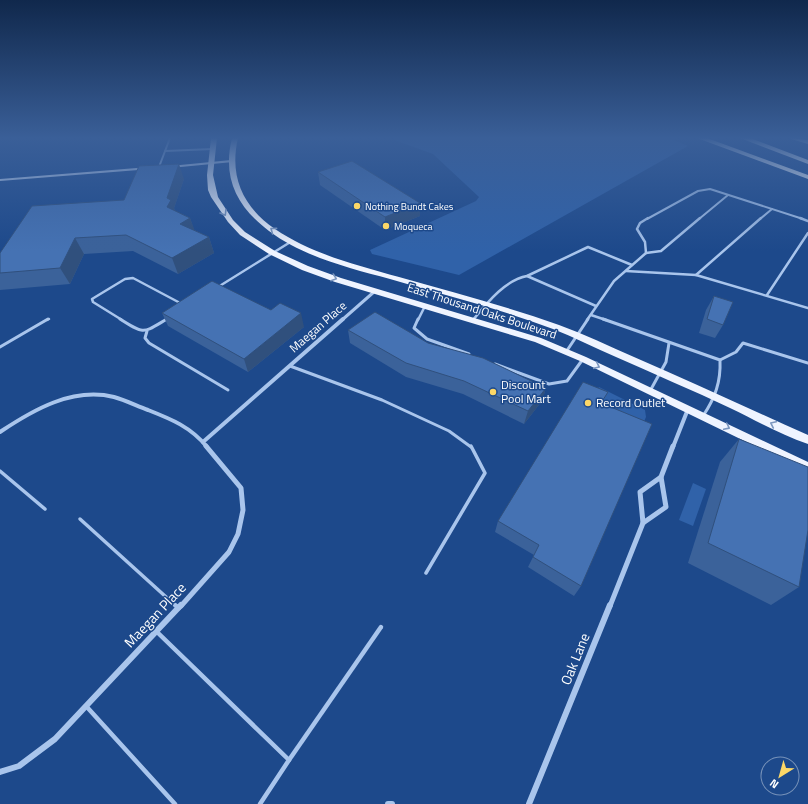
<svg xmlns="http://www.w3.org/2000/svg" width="808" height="804" viewBox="0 0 808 804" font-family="'Titillium Web',sans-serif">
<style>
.green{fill:#3062a9}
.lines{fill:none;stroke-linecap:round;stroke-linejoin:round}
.lane-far4{stroke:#a9c5ec;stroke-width:2}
.lane-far3{stroke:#a9c5ec;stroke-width:2.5}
.lane-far2{stroke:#a9c5ec;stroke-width:3}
.lane-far1{stroke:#a9c5ec;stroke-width:3.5}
.lane{stroke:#a9c5ec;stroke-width:4.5}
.street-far3{stroke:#a9c5ec;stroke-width:3}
.street-far2{stroke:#a9c5ec;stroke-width:4}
.street-far1{stroke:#a9c5ec;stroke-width:5}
.street{stroke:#a9c5ec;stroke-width:6}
.secondary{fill:#d5e3f9;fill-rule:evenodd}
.primary{fill:#eff4ff;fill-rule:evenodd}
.highway{fill:#fff;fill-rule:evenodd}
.wall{fill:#3b629a}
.shaded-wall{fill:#30507d}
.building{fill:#4572b3;stroke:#30507d}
.oneway{stroke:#7b96bf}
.poi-dot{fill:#fcd767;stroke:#1d498b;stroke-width:1.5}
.labels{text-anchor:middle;stroke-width:3;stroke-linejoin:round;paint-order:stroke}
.far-poi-label{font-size:10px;fill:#fff;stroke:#1d498b;text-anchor:start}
.street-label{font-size:12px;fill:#fff;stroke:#1d498b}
.poi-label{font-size:12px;fill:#fff;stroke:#1d498b;text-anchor:start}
.near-street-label{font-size:14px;fill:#fff;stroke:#1d498b}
</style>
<rect width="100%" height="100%" fill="#1d498b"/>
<g class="green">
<polygon points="399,138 669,138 688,146 459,275 372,254 370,250 476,201 479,197 433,154 394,140"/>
<polygon points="599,387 645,410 646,417 639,433 600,416 607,404 592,397"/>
<polygon points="693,483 706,489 693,526 679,520"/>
</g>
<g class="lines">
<g class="lane-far4">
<polyline points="165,151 212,149"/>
<polyline points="159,167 170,138"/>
<polyline points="647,219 698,191 710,189 803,219"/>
<polyline points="699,219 728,195"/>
<polyline points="760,219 772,209"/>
</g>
<g class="lane-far3">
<polyline points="800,218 808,221"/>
<polyline points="646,253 661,251 700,218"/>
<polyline points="626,271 696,275 808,308"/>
<polyline points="696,275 761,218"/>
<polyline points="527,276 596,306"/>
<polyline points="218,287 292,241"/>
<polyline points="767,295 808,233"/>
<polyline points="591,315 606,320"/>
<polyline points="47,320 49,319"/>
<polyline points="122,320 93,302 92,299 125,279 133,278 182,304"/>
<polyline points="166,320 168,319"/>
<polyline points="418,320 425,306"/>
<path d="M473,320c14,-17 32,-40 54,-44l61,-29 44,18"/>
<polyline points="587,320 614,281 646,253 645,242 637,229 640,223 648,218"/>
</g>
<g class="lane-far2">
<path d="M120,319c25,16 23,14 47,0"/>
<polyline points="418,319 414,328 427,339 469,354"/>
<path d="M603,319l117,41c1,22 -5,38 -17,56"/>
<polyline points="147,331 145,338 149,343 228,390"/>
<polyline points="0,347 48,319"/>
<polyline points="566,352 588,319"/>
<polyline points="720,360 736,352 743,343 808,363"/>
<polyline points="495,364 549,384 567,381 583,359"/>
<polyline points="290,366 382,400 449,431 471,447"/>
<polyline points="650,391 666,362 669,343"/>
</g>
<g class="lane-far1">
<polyline points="0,471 45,509"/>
<polyline points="80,519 176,606"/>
<polyline points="426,573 485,473 471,446"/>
</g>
<g class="lane">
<polyline points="175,605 179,608"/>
<polyline points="156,631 289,760 260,804"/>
<polyline points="86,706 175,804"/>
<polyline points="289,760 381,627"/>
</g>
<polyline class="street-far3" points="342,320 375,291"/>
<g class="street-far2">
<path d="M0,432c33,-22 72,-45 114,-35 11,3 23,9 34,13 23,9 43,17 59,37"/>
<polyline points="203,442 343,319"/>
<polyline points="673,447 688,409"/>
</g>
<g class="street-far1">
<polyline points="661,477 673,446"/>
<polygon points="661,477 666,507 643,523 640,492"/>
<polyline points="181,606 229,552 238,534 243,510 241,488 206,446"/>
<polyline points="610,606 643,523"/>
</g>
<g class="street">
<polyline points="0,772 19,766 55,739 181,605"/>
<polyline points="388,804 392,804"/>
<polyline points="529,804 610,605"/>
</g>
<g class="secondary">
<polygon points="231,160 233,161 233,162 170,168 168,167 170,166"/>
<polygon points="149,167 151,167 151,169 0,181 0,179"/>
</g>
<g class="primary">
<polygon points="211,138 217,138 213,175 218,197 233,220 245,232 275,251 308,266 341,278 541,338 586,357 808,462 808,472 580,361 535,342 335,282 302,270 269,254 240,235 228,222 211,197 208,190 207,175"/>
<path d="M232,138h6c-9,39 5,69 37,91 37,25 81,36 124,48 53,15 107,29 160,48 25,9 50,21 75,32 58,25 116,52 174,78v9c-27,-9 -53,-24 -78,-36 -38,-18 -76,-34 -114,-51 -21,-9 -42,-20 -63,-28 -53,-20 -108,-34 -163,-50 -41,-11 -86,-22 -121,-48 -32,-24 -47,-53 -37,-93z"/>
</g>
<g class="highway">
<polygon points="697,138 707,138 808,175 808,179"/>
<polygon points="740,138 750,138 808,160 808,164"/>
<polygon points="790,138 808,140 808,144 791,139"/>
</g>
</g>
<g class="wall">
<polygon points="318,172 420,216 385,230 320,185"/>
<polygon points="184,179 174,208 175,211 190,218 194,230 209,237 214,253 178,274 133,251 84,254 70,284 0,290 0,253"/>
<polygon points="714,296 723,325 715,338 699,333 706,310"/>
<polygon points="162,313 304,327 248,372 168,326"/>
<polygon points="348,330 428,343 546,388 542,401 524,424 463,394 406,377 350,343"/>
<polygon points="603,403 581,586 574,596 528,567 534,555 495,532 498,521"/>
<polygon points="739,439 799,587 771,605 688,563 720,462"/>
</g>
<g class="shaded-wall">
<polygon points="179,164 184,179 174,208 177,215 167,207 167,198"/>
<polygon points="420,203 420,216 385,230 385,217"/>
<polygon points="190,218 196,234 180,224"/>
<polygon points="209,237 214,253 178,274 172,258"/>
<polygon points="75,238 84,254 70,284 60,268"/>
<polygon points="301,313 304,327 248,372 244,359"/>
<polygon points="546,388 542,401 524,424 528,411"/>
</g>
<g class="building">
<polygon points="352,161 420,203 385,217 318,172"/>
<polygon points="179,164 167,198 171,200 167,207 190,218 180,224 209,237 172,258 126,235 75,238 60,268 0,273 0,253 32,206 124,200 139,166"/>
<polygon points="212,281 271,310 280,303 301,313 244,359 162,313"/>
<polygon points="714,296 733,302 723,325 707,319"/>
<polygon points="375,312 428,343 483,358 546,388 528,411 464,381 406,363 348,330"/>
<polygon points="583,382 608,392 601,403 652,424 581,586 533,557 539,545 498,521"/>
<polygon points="739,439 808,467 808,530 799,587 708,543"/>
</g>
<defs><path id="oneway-chevron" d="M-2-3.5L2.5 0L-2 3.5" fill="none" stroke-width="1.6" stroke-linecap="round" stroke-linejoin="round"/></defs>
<g class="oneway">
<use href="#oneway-chevron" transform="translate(224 213) rotate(59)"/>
<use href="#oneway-chevron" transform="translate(273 230) rotate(-144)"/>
<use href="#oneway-chevron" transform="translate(334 278) rotate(19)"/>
<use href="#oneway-chevron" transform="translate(597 366) rotate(25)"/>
<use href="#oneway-chevron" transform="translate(773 424) rotate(-155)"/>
<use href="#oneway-chevron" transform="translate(727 427) rotate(26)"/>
</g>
<linearGradient id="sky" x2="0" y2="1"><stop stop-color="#10284c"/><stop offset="0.55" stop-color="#3a5f98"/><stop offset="1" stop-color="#3a5f98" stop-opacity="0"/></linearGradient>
<rect width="808" height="251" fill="url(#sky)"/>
<g class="poi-dot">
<circle cx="357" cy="206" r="4"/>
<circle cx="386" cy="226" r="4"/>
<circle cx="493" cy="392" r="4"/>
<circle cx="588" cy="403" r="4"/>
</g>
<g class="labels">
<g class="far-poi-label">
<text x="365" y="210">Nothing Bundt Cakes</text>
<text x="394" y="230">Moqueca</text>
</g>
<g class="street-label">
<text transform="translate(482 311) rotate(18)" y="4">East Thousand Oaks Boulevard</text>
<text transform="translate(318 327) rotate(-41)" y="4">Maegan Place</text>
</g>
<g class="poi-label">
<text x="501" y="389">Discount<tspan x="501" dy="14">Pool Mart</tspan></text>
<text x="596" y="407">Record Outlet</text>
</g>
<g class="near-street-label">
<text transform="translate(155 615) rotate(-47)" y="5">Maegan Place</text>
<text transform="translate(575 659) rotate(-68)" y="5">Oak Lane</text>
</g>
</g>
<g transform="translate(780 776) rotate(217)"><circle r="19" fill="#1d498b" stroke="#7792b9"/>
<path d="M0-3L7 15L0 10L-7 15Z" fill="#fcd767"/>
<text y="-6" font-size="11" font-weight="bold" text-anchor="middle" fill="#ffffff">N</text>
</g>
</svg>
